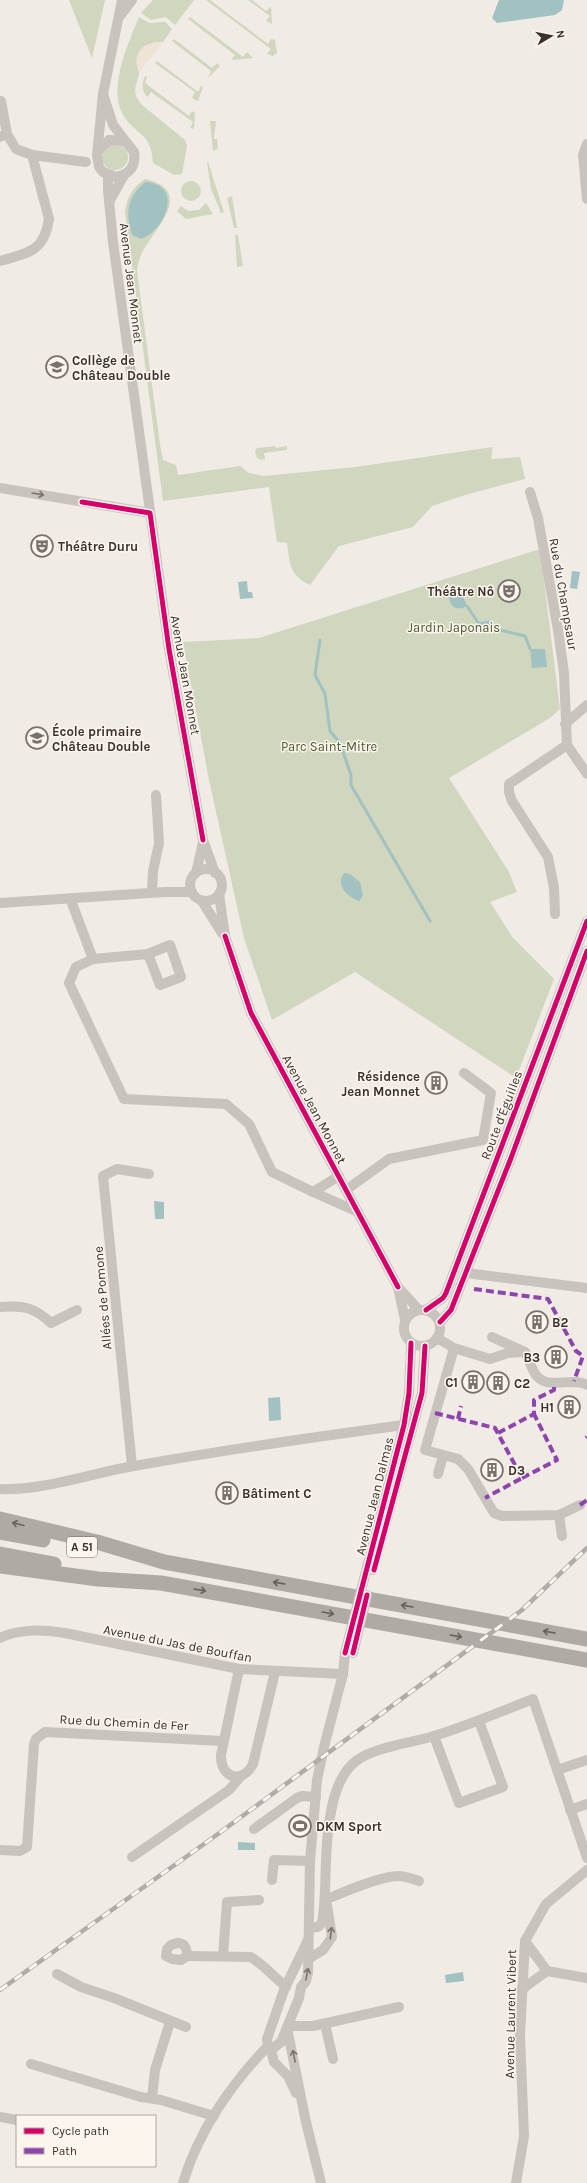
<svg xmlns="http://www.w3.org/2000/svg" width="587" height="2183" viewBox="0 0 587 2183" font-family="Karla,sans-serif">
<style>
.green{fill:#d1d6bf}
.plaza{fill:#eee3d5}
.water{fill:#a1c2c1}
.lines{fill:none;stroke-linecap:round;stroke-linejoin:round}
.stream{stroke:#a1c2c1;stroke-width:3}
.minor{stroke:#c9c3be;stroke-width:10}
.highway{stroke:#afaaa4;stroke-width:15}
.rail-casing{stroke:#b1aca8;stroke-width:4.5}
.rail{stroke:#fbf5ee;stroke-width:3;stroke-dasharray:9;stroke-linecap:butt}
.minor-bridge{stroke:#c9c3be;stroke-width:10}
.quiet{stroke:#8e44ad;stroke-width:4;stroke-dasharray:8 4;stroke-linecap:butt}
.cycleway-casing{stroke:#fbf5ee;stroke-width:8}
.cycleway{stroke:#d6006c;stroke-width:5}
.oneway{stroke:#7b726d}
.oneway2{stroke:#69615b}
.labels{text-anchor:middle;stroke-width:3;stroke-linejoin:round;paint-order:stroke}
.shield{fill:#fbf5ee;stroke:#756b66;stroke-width:1}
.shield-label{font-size:12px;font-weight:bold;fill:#3b302b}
.street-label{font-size:13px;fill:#3b302b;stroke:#fbf5ee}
.poi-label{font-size:13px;font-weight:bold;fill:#3b302b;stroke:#fbf5ee;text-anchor:start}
.park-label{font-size:13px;fill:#4a5a2e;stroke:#fbf5ee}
</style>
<rect width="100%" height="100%" fill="#f0ebe5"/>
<g class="green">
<polygon points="69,0 105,0 92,58"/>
<polygon points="153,0 194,0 175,25 166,17 151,20 141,13"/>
<polygon points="206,0 210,0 268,44 271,39 275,40 277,53 273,56 267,54 271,49"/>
<polygon points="248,0 252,0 266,11 271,6 272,24 266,21 270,16"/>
<path d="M139,17l10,6 16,-1 7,7 -9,13c-14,-1 -29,7 -26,23 0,3 2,6 2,9 -3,14 -8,18 3,31l43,35 2,6 -5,28 -8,1 -21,-12c-2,-30 -13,-25 -28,-45 -19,-27 3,-74 14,-101z"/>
<polygon points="190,17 243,57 247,52 253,58 231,60 235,55 188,19"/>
<polygon points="174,39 212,68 217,63 220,66 208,78 211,71 172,41"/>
<polygon points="157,61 198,92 201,86 203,87 198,101 192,98 195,92 155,63"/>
<path d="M145,76l2,1 -2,6 44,33 3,-5 3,2 -1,16 -4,-1 3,-6 -42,-30 -3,5c-7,-5 -6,-14 -3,-21z"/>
<polygon points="210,121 216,121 214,139 217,139 218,149 213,151"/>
<circle cx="115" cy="157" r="13"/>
<polygon points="207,162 208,162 224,212 221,213 211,189"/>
<path d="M145,179c53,12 7,52 -3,74 -3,6 -4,12 -5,18l23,174 3,15 13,5 2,10 62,-9 9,7 15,3 91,-9 138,-20 -2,12 29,-2 5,22 -60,16 -33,11 -19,21 -74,19 -29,39c-21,-10 -20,-21 -23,-42l-10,-1 -8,-55 -106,14 -38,-289c2,-15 7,-24 20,-33z"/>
<circle cx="191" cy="191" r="10"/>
<polygon points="232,196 237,228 234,228 227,198"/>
<polygon points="206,203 213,214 186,219 177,211 181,206 188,211 199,210"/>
<polygon points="235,235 238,235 243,266 237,267"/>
<polygon points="275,446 276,448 287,446 287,450 264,453 265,459 261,460 257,458 255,451 257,448"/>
<polygon points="540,549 560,709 550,718 449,778 509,872 517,892 490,902 513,938 554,979 516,1078 355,972 272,1020 244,938 209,780 183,642 259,638"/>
</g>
<polygon class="plaza" points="156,42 163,42 139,73 137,58 139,51 144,46"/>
<g class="water">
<polygon points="499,0 564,0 562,10 555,15 497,23 492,18"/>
<path d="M145,182c39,2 21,48 -4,57l-9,-4c-7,-22 -5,-38 13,-53z"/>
<polygon points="572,571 580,572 577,589 570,588"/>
<polygon points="247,581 248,592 252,592 253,598 240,599 238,582"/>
<path d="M455,594l7,1 5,11c-9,5 -17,2 -18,-9z"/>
<polygon points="530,649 545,649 547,667 532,668"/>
<path d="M344,873l6,1 10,8 3,14 -4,5c-11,-4 -24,-15 -15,-28z"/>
<polygon points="154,1201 164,1202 164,1219 155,1219"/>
<polygon points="280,1397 281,1420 269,1421 268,1398"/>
<polygon points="238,1842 255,1843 255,1850 238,1850"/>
<polygon points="463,1972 464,1981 446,1983 445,1975"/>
</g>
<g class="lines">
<g class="stream">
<polyline points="467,606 479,624 489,622 494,631 500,630 525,636 530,649"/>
<polyline points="320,640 315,675 325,694 330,731 340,743 351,775 351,785 430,921"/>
</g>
<g class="minor">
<polyline points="120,16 132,0"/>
<path d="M103,94l10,31 21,27c2,14 -4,22 -18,25l-13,-5 -4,-5 -2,-12 6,-61 19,-94"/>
<polyline points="1,101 7,134"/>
<polyline points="0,137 7,134 16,149 32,155"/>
<polyline points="587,144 583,155 587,199"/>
<polyline points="98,151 109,140 124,141"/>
<polyline points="108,176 108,190 113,242 169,649 203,840 215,873"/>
<polyline points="109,202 124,175"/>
<path d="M0,261c28,-8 44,-9 49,-42l-17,-64 54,7"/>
<polyline points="0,488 150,513"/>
<polyline points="530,492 538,518 558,630 564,673 567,745 587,774"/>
<polyline points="565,724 587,705"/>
<circle cx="206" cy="885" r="16"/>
<polyline points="196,873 203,842"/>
<polyline points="152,892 153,871 159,843 156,795"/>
<polyline points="219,894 225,936 251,1013 398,1287 418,1309"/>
<polyline points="70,898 93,959"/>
<polyline points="202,901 222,933"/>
<polyline points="0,903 165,892 192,892"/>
<polyline points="555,914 554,888 548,857 512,801 509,792 509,784 567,745"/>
<polyline points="148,954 170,945 181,977 160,985 148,954 93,959 76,967 69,983 124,1099 226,1104 249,1124 272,1172 313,1192 339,1176"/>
<polyline points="346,1190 389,1159 483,1140 491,1093 464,1073"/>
<polyline points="313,1192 358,1212"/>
<polyline points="466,1273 587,1288"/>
<polyline points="398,1287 405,1320"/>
<path d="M0,1307c23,-2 34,0 51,16l26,-13"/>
<circle cx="422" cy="1328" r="18"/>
<polyline points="426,1310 443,1298 446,1293 587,921"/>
<polyline points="440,1322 451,1310 511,1158 587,951"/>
<path d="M492,1337l33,15c4,7 6,16 11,23 12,16 35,1 51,10"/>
<polyline points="437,1338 454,1348 490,1359 508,1353 523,1352"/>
<polyline points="454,1348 425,1450 458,1459 468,1469 494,1513 502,1516 559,1515 580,1505"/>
<polyline points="132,1466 103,1176 117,1169 149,1174"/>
<polyline points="438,1474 443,1456"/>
<path d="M0,1489c42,2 92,-16 134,-23 90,-16 180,-29 270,-41l12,-10"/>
<polyline points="559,1515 562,1536"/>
<polyline points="373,1570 422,1393 425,1346"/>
<polyline points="364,1579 404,1425 409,1393 411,1343"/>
<path d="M0,1638c21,-10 43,-8 65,-5l174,36 104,5"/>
<path d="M239,1669l-18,86c-1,23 21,30 32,9l22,-92"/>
<polyline points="434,1736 459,1803 503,1787 479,1721"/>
<polyline points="557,1770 587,1760"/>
<polyline points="570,1810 587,1804"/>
<polyline points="254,1829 297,1798 302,1796 316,1797"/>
<polyline points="0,1850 20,1851 27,1847 34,1744 36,1739 45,1732 222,1741"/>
<polyline points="132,1857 229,1790 241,1776"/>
<polyline points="272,1880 274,1860 310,1861"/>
<path d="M325,1900c16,-7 57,-24 73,-24 7,0 15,3 21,5"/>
<path d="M309,1928l9,-1 4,-4c6,-37 1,-74 9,-111 3,-18 10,-39 25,-51 18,-14 55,-18 78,-25 33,-10 66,-24 99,-37l54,159"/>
<polyline points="525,1941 547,1971"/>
<path d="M177,1943c8,0 10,5 10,13l-6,4 -9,-1 -6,-3 1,-7 4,-4z"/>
<polyline points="187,1956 251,1957 263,1966 286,1987"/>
<polyline points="223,1956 227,1902 259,1900"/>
<polyline points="310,1958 323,1950 332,1937 327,1905"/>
<polyline points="547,1971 587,1978"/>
<polyline points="57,1974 81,1987 114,1998 186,2027"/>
<polyline points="521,1990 547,1971"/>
<polyline points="325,2024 333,2059"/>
<polyline points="288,2026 313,2026 399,2007"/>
<polyline points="287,2028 306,2122 321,2183"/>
<polyline points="271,2050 281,2042 299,1998 301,1987 306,1981 308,1973 310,1861 317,1780 324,1747 343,1674 345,1653"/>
<polyline points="271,2050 268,2046 267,2039 284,1990 308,1940"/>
<polyline points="271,2050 274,2062 288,2076 296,2093"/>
<polyline points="31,2064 141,2097 161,2100 214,2116"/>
<polyline points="152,2098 155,2070 170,2022"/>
<polyline points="0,2117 17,2120"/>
<path d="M183,2183c15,-51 48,-99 85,-137"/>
<polyline points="516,2183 524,2136 520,2036 525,1941 546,1904 587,1870"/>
</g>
<g class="highway">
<polyline points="0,1519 97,1542 164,1562 587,1639"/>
<polyline points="0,1532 43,1540"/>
<polyline points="0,1554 54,1564"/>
<polyline points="0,1566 98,1579 161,1583 587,1660"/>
</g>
<g class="rail-casing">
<polyline id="rail" points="0,1990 218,1834 522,1610 587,1548"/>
</g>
<use href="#rail" class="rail"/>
<g class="minor-bridge">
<polyline points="345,1653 364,1579"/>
<polyline points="353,1653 367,1595"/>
</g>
<g class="quiet">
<polyline points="474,1289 548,1299 576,1351 583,1356 574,1381"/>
<polyline points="435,1413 495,1428 522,1478 485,1498"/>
<polyline points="458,1419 461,1406"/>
<polyline points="498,1433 534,1414 534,1400 554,1390 554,1383"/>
<polyline points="586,1438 587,1437"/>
<polyline points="522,1478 557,1460 534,1414"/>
<polyline points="580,1505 587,1500"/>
</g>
<g class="cycleway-casing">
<g id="cycleway">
<polyline points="82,502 150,513 169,649 203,840"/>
<polyline points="225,936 251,1013 398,1287"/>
<polyline points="426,1310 443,1298 446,1293 587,921"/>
<polyline points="440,1322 451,1310 511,1158 587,951"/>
<polyline points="374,1570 422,1393 425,1346"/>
<polyline points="345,1653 404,1425 409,1393 411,1343"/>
<polyline points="353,1653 367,1595"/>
</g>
</g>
<use href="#cycleway" class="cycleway"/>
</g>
<defs><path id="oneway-shaft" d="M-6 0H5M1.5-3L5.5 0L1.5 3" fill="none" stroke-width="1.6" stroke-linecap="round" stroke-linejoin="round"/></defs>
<g class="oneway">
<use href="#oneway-shaft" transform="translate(38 494) rotate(10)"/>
<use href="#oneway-shaft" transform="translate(331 1933) rotate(-83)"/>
<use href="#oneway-shaft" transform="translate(307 1974) rotate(-79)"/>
<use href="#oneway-shaft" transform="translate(294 2056) rotate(-101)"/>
</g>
<g class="oneway2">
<use href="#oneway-shaft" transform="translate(18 1524) rotate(-166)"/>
<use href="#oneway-shaft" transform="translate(279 1583) rotate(-170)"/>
<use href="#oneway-shaft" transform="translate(200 1590) rotate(10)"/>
<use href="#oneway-shaft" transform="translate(407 1606) rotate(-170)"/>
<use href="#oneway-shaft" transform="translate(328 1613) rotate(10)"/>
<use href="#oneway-shaft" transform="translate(549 1632) rotate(-170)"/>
<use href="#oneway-shaft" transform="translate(456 1636) rotate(10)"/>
</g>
<defs>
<g id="school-ring" transform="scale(1.15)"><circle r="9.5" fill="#fbf5ee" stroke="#7a716c" stroke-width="1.5"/><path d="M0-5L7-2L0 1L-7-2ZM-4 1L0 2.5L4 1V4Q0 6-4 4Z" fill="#7a716c"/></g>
<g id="theatre-ring" transform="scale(1.15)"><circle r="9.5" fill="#fbf5ee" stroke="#7a716c" stroke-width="1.5"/><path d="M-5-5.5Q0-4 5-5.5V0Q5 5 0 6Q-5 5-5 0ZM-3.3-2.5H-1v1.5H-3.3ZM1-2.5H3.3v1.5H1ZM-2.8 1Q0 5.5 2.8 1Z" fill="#7a716c"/></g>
<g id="building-ring" transform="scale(1.15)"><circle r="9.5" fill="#fbf5ee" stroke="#7a716c" stroke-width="1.5"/><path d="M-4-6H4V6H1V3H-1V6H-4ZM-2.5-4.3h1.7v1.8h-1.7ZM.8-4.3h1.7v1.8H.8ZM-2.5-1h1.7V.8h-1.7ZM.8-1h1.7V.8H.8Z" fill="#7a716c"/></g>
<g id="stadium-ring" transform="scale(1.15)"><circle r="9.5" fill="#fbf5ee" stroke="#7a716c" stroke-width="1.5"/><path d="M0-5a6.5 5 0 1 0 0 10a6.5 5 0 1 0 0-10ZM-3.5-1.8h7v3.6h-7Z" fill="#7a716c"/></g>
</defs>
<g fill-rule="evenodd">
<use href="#school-ring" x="57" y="367"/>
<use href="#theatre-ring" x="42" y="546"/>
<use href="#theatre-ring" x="509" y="591"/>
<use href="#school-ring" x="37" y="738"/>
<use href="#building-ring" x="436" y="1083"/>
<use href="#building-ring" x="537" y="1322"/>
<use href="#building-ring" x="556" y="1357"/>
<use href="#building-ring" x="473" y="1382"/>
<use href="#building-ring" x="498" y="1383"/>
<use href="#building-ring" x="569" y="1407"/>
<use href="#building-ring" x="492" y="1470"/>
<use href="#building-ring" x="227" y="1493"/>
<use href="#stadium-ring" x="300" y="1826"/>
</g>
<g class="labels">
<rect class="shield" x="67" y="1537" width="30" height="20" rx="3"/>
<g class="shield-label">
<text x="82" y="1551">A 51</text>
</g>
<g class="street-label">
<text transform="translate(132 283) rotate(83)" y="5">Avenue Jean Monnet</text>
<text transform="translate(564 594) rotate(80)" y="5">Rue du Champsaur</text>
<text transform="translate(186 675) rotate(80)" y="5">Avenue Jean Monnet</text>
<text transform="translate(315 1109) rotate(62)" y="5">Avenue Jean Monnet</text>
<text transform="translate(501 1115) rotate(-69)" y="5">Route d'Éguilles</text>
<text transform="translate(102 1298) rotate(-95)" y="5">Allées de Pomone</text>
<text transform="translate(374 1496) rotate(-76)" y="5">Avenue Jean Dalmas</text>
<text transform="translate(178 1643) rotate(11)" y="5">Avenue du Jas de Bouffan</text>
<text transform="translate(124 1722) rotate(3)" y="5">Rue du Chemin de Fer</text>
<text transform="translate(510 2014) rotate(-89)" y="5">Avenue Laurent Vibert</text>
</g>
<g class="poi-label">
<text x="72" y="365">Collège de<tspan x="72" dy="15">Château Double</tspan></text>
<text x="58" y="551">Théâtre Duru</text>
<text x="494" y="596" text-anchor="end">Théâtre Nô</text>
<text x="52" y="736">École primaire<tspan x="52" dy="15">Château Double</tspan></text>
<text x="420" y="1081" text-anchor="end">Résidence<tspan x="420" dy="15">Jean Monnet</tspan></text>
<text x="552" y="1327">B2</text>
<text x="540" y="1362" text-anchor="end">B3</text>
<text x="458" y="1387" text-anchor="end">C1</text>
<text x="514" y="1388">C2</text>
<text x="554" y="1412" text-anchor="end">H1</text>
<text x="508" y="1475">D3</text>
<text x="242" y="1498">Bâtiment C</text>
<text x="316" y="1831">DKM Sport</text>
</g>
<g class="park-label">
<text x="454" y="632">Jardin Japonais</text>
<text x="329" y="751">Parc Saint-Mitre</text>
</g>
</g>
<rect x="16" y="2115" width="140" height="52" fill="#fbf5ee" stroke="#aea6a0"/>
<rect x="24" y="2128" width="20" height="6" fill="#d6006c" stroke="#aea6a0"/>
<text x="52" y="2135" font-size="12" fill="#3b302b">Cycle path</text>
<rect x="24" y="2148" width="20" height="6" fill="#8e44ad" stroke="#aea6a0"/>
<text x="52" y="2155" font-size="12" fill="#3b302b">Path</text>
<g transform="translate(551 36) rotate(80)" stroke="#fbf5ee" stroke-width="3" paint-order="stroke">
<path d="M0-3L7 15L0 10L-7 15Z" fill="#3b302b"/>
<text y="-6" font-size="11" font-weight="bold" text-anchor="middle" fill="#3b302b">N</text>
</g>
</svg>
